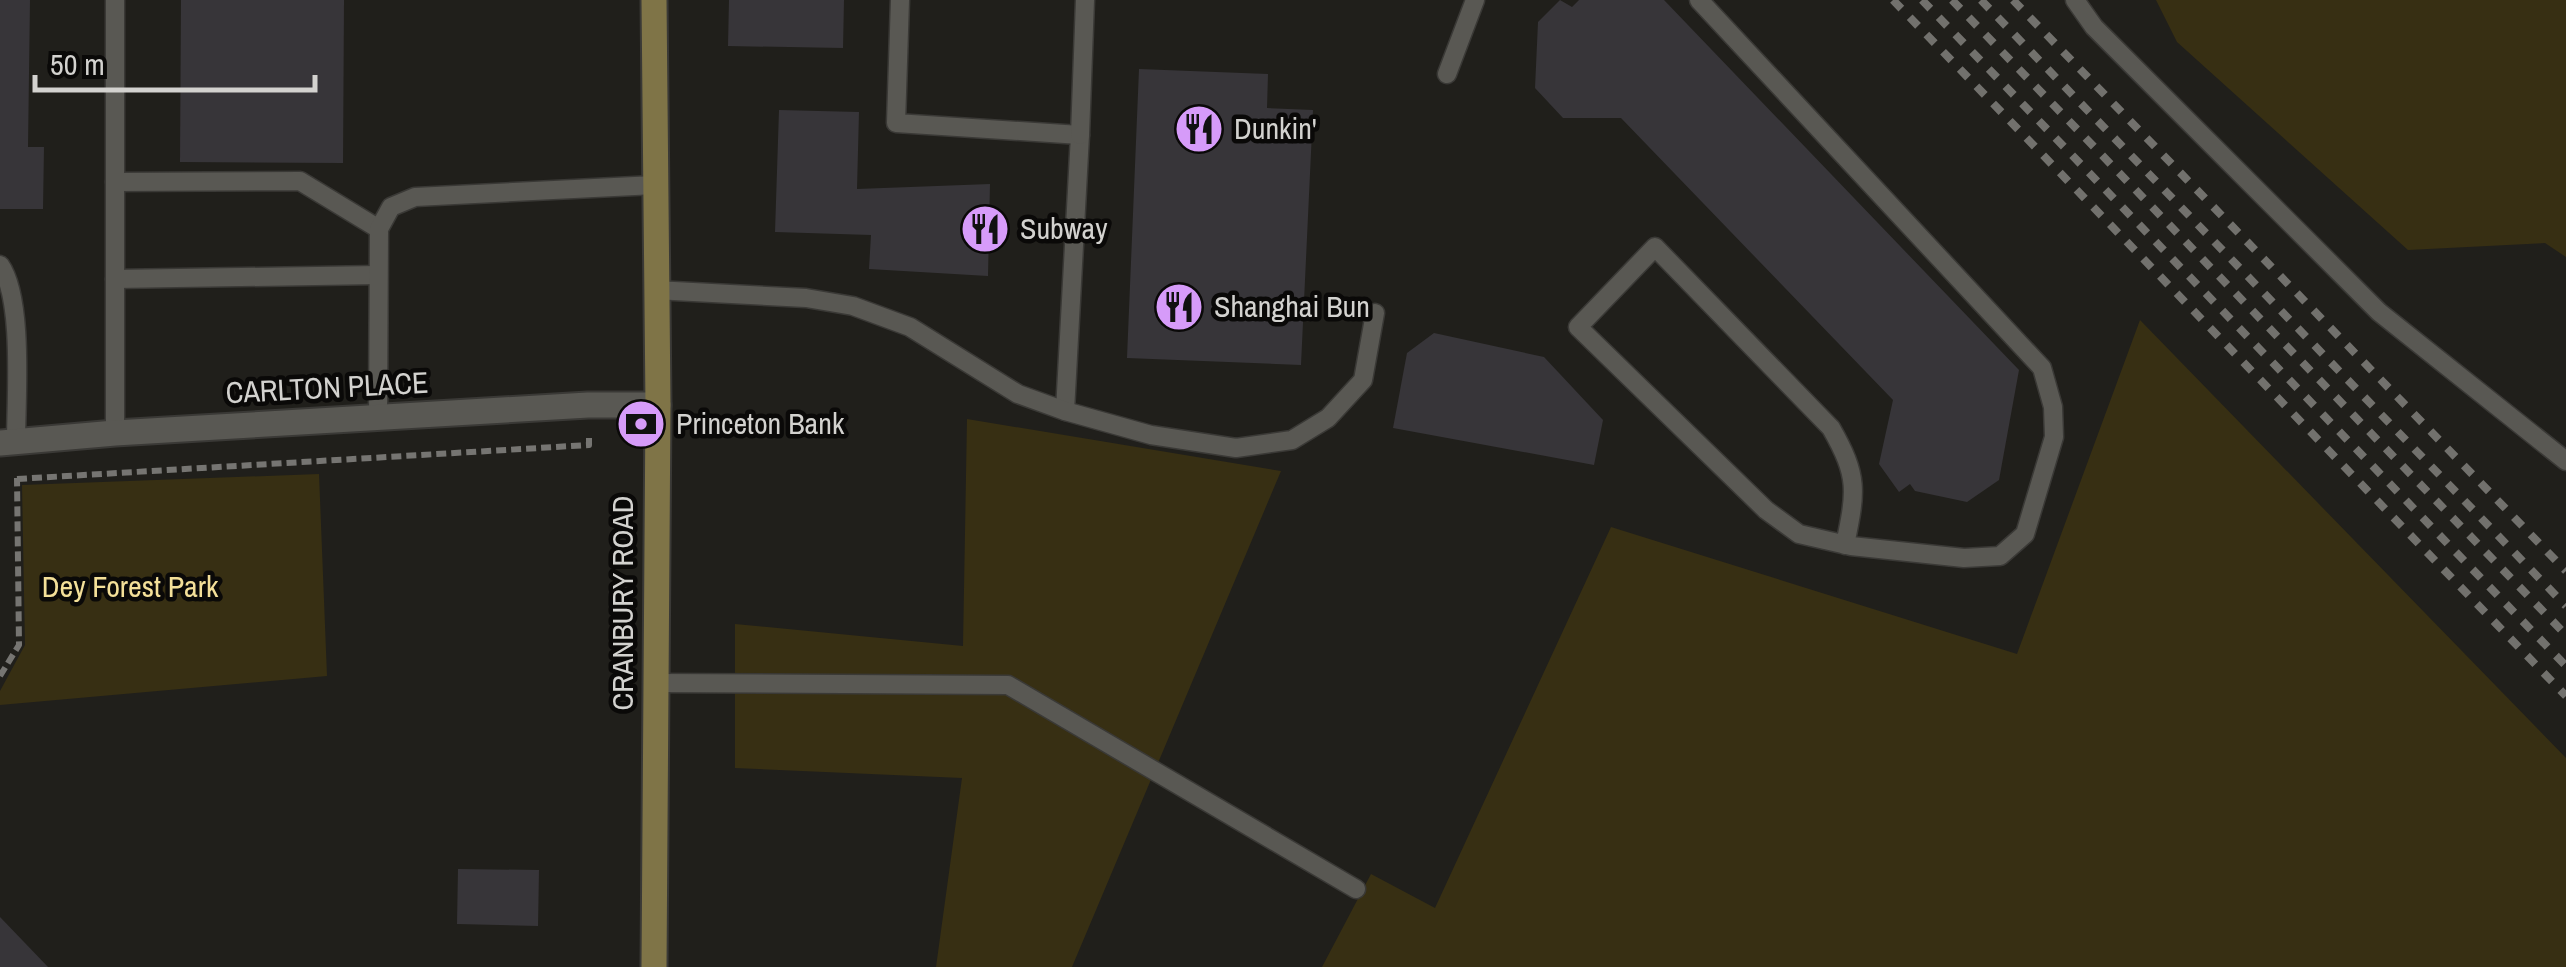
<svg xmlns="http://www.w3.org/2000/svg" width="2566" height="967" viewBox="0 0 2566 967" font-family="'Archivo Narrow',sans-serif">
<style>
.green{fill:#372f13}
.building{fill:#373539}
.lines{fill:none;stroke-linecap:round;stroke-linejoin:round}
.lane-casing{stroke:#3a3936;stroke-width:21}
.street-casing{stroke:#3a3936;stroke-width:29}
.secondary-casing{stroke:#3a3936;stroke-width:29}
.path{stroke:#767572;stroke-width:6;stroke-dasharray:10 5;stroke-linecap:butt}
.lane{stroke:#595853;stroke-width:18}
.street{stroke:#595853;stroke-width:25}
.secondary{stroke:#7f7447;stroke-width:25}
.rail{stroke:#72716d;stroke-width:8;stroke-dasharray:12 12;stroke-linecap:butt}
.labels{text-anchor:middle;stroke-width:9;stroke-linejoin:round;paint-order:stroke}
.poi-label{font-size:30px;fill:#d3d2cf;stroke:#0a0908;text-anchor:start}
.street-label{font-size:30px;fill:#d3d2cf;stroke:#0a0908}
.park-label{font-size:30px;fill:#f4e099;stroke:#0a0908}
</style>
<rect width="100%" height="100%" fill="#201f1b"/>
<g class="green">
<polygon points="2156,0 2566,0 2566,257 2545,243 2408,250 2177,42"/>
<polygon points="2140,320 2566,758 2566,967 1322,967 1371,874 1435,908 1611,527 2017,654"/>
<polygon points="967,419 1281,471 1072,967 936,967 962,778 735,768 735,624 963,646"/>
<polygon points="319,474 327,676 0,705 0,691 25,645 22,485"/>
</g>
<g class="building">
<polygon points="0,0 30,0 28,147 44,147 43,209 0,209"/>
<polygon points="181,0 344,0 343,163 180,162"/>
<polygon points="729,0 844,0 843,48 728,46"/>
<polygon points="1560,0 1572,7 1579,0 1664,0 2019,370 1999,480 1967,502 1915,491 1910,484 1899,492 1879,464 1893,400 1621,118 1563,118 1535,88 1538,22"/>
<polygon points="1139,69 1268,74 1267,108 1313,110 1301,365 1127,358"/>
<polygon points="779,110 859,112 857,189 990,184 988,276 869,269 871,235 775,232"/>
<polygon points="1434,333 1544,357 1603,420 1594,465 1393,428 1407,353"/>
<polygon points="458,869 539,870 538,926 457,924"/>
<polygon points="0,917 48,967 0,967"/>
</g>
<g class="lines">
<g class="lane-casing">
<g id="lane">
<polyline points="900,0 896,123 1080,135 1065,411"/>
<path d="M1699,0l343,368 11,39 1,30 -29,97 -25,22 -36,2 -113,-12 -52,-12 -33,-24 -188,-183 77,-80 176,181c28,49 25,63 14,117"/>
<polyline points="2075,0 2094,27 2379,312 2566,461"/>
<polyline points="1447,74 1475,0"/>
<polyline points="1080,135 1085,0"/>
<polyline points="115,182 300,181 379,229"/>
<path d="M0,265c24,34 16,134 16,177"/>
<polyline points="115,279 378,275"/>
<polyline points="655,290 806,298 853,306 910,327 1018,394 1065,411 1151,435 1236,448 1292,440 1328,418 1363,380 1375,313"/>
<polyline points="378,418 379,229 391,207 415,197 655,185"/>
<polyline points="115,433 115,0"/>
<polyline points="655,683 1008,685 1356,889"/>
</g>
</g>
<g class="street-casing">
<polyline id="street" points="0,443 115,433 588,405 658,405"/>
</g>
<g class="secondary-casing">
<polyline id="secondary" points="654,967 658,405 654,0"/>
</g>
<g class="path">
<polyline points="17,479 589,445 589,434"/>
<polyline points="0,676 19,645 17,478"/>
</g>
<use href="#lane" class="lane"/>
<use href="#street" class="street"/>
<use href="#secondary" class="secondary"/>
<g class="rail">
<polyline points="1893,0 2566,696"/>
<polyline points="1922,0 2566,666"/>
<polyline points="1952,0 2566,635"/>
<polyline points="1981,0 2566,606"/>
<polyline points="2013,0 2566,571"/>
</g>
</g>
<defs>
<g id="restaurant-disc" transform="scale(2.5)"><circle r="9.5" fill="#d69bf9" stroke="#0a0908"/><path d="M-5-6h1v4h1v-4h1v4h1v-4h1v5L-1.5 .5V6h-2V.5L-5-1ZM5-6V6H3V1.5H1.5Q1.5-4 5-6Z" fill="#111"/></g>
<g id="bank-disc" transform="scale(2.5)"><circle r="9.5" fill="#d69bf9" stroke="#0a0908"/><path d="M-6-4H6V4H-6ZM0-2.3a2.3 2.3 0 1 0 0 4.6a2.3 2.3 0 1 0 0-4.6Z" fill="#111"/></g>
</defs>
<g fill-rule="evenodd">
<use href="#restaurant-disc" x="1199" y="129"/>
<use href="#restaurant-disc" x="985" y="229"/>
<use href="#restaurant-disc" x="1179" y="307"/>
<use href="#bank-disc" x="641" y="424"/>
</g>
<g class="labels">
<g class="poi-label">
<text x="1234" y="139">Dunkin'</text>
<text x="1020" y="239">Subway</text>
<text x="1214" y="317">Shanghai Bun</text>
<text x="676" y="434">Princeton Bank</text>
</g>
<g class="street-label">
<text transform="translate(327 388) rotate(-3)" y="10">CARLTON PLACE</text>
<text transform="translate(623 603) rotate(-90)" y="10">CRANBURY ROAD</text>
</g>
<g class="park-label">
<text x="130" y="597">Dey Forest Park</text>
</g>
</g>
<path d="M35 75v15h280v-15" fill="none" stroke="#d3d2cf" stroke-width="5"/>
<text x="50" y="75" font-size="30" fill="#d3d2cf" stroke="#0a0908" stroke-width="8" paint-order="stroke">50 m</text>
</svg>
